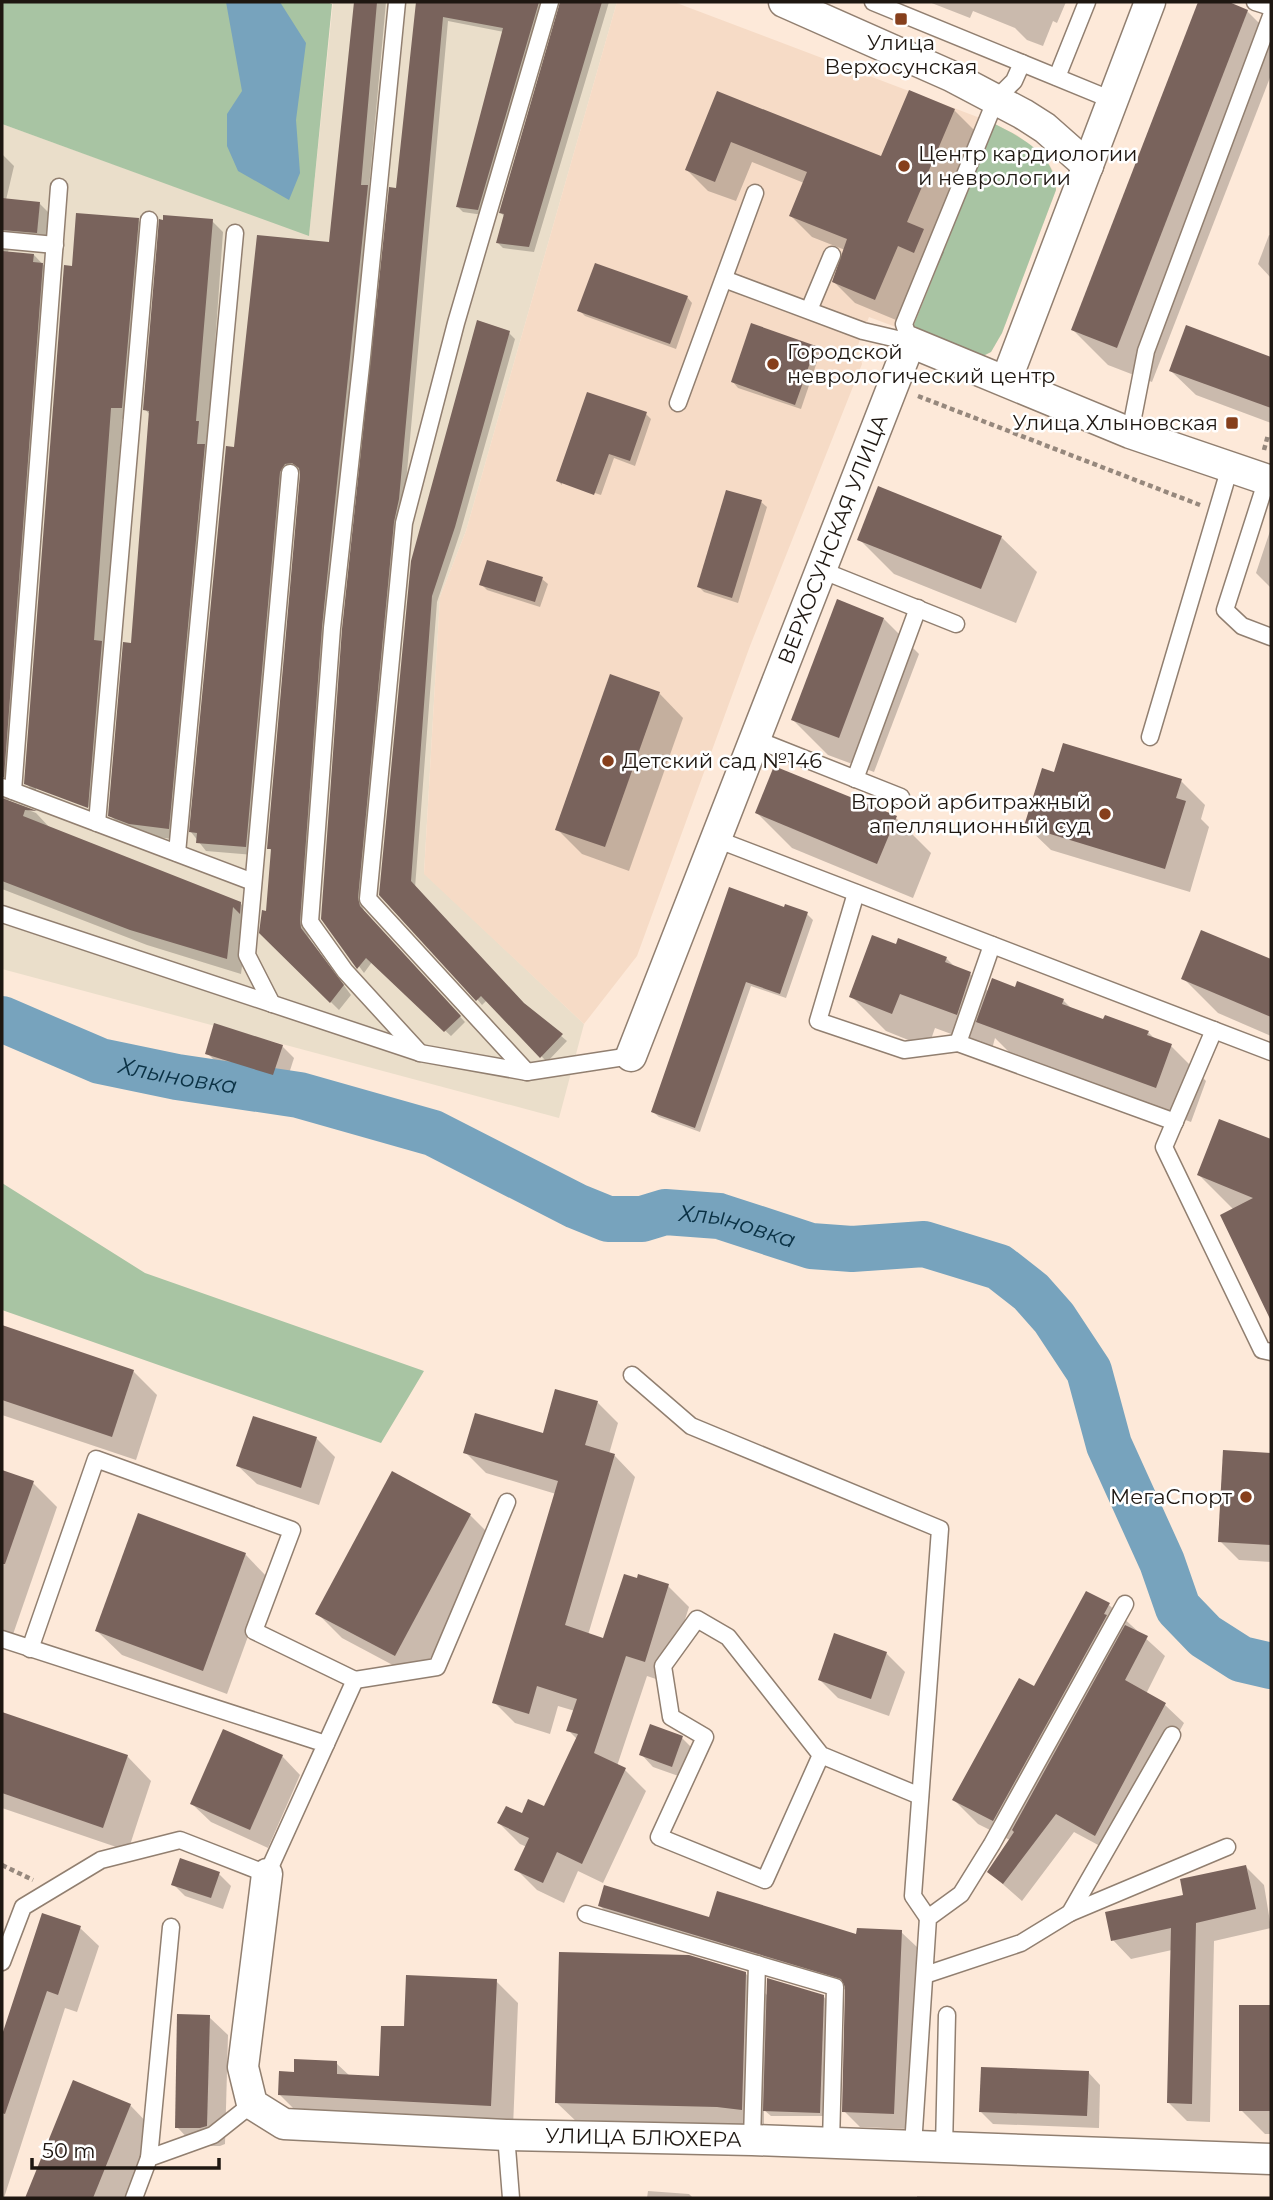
<svg xmlns="http://www.w3.org/2000/svg" width="1273" height="2200" viewBox="0 0 1273 2200" font-family="Montserrat,sans-serif">
<style>
.industrial{fill:#eadeca}
.built{fill:#f6dbc6}
.green{fill:#a8c4a3}
.water{fill:#77a3bd}
.shadow{fill:#0003;fill-rule:evenodd}
.lines{fill:none;stroke-linecap:round;stroke-linejoin:round}
.river{stroke:#77a3bd;stroke-width:46}
.building{fill:#79635c}
.lane-casing{stroke:#917f70;stroke-width:19}
.street-casing{stroke:#917f70;stroke-width:33}
.path{stroke:#96887d;stroke-width:4.5;stroke-dasharray:5 3.5;stroke-linecap:butt}
.lane{stroke:#fff;stroke-width:16}
.street{stroke:#fff;stroke-width:30}
.poi-dot{fill:#863f1c;stroke:#fff;stroke-width:2.5}
.labels{text-anchor:middle;stroke-width:5;stroke-linejoin:round;paint-order:stroke}
.poi-label{font-size:21px;fill:#1e1711;stroke:#fff;text-anchor:start}
.street-label{font-size:21px;fill:#1e1711;stroke:#fff}
.water-label{font-size:23px;font-style:italic;fill:#0a3144;stroke:#fff}
</style>
<rect width="100%" height="100%" fill="#fde9d9"/>
<polygon class="industrial" points="333,2 617,2 466,531 440,597 424,873 584,1024 559,1118 2,969 2,124 309,235"/>
<polygon class="built" points="617,2 674,2 988,121 1017,135 1045,157 1056,176 1056,190 1002,333 991,352 979,358 869,317 858,345 862,364 750,646 637,956 584,1024 424,874 440,597 466,531"/>
<g class="green">
<polygon points="2,2 327,2 332,4 309,236 2,124"/>
<path d="M995,124c28,14 61,32 61,66l-54,143 -11,19 -12,6 -68,-26z"/>
<polygon points="2,1183 145,1273 424,1371 381,1443 2,1310"/>
</g>
<polygon class="water" points="226,2 280,2 306,43 296,120 300,173 289,200 238,171 227,146 227,114 242,91"/>
<g class="shadow">
<polygon points="356,2 386,2 369,188 376,195 307,931 309,938 351,995 339,1010 261,933 267,914 273,852 269,848 301,470 293,472 254,855 206,851 191,832 236,449 330,244"/>
<polygon points="418,2 548,2 483,215 463,212 458,207 504,32 448,21 404,505 398,528 362,905 365,914 465,1022 451,1036 372,962 364,973 323,918"/>
<polygon points="562,2 609,2 534,252 503,248 498,243 505,217 501,213"/>
<polygon points="929,2 1066,2 1057,23 1053,21 1043,46 1027,40 1015,28 973,11 970,18"/>
<polygon points="1200,2 1224,2 1247,11 1271,35 1271,75 1152,382 1108,365 1073,330"/>
<polygon points="717,94 882,159 954,110 975,131 930,238 944,252 935,272 919,265 896,320 855,303 834,282 845,250 812,237 791,216 804,183 752,162 736,201 708,191 687,170"/>
<polygon points="2,154 14,166 6,200 39,203 55,219 51,247 9,249 8,252 34,255 49,271 10,794 8,802 36,813 51,829 240,903 256,919 248,920 241,974 147,945 2,889"/>
<path d="M138,220l12,12 -16,188 -12,-1 -16,228 -7,172 -61,-23 -12,-13 48,-516zM36,787l61,23 -2,3 -59,-22z"/>
<polygon points="212,221 223,232 180,840 142,835 122,827 110,815 132,645 150,415 145,409"/>
<polygon points="1269,235 1271,236 1271,278 1258,264"/>
<polygon points="687,297 692,303 676,349 585,316 579,310"/>
<polygon points="478,323 509,333 515,339 460,533 437,602 415,888 525,1005 567,1041 547,1062 487,1000 482,1005 477,999 381,895"/>
<polygon points="1187,328 1271,359 1271,423 1196,395 1171,371"/>
<polygon points="815,348 820,353 801,409 738,388 733,382"/>
<polygon points="646,414 651,419 635,466 614,458 601,495 562,482 562,485 558,481"/>
<polygon points="761,502 767,507 738,603 704,592 699,587"/>
<polygon points="1270,531 1271,532 1271,588 1256,573"/>
<polygon points="1001,537 1037,572 1016,623 894,574 859,539"/>
<polygon points="542,579 548,584 540,607 487,590 481,584"/>
<polygon points="884,619 919,654 874,772 828,755 793,720"/>
<polygon points="659,693 683,718 629,871 582,854 557,829"/>
<polygon points="1055,774 1181,781 1205,805 1201,819 1209,827 1190,892 1051,850 1026,826"/>
<polygon points="757,813 896,818 931,853 913,898 792,848"/>
<polygon points="786,906 807,914 813,920 786,998 751,986 700,1132 659,1117 653,1112"/>
<polygon points="1202,932 1271,961 1271,1036 1218,1013 1183,978"/>
<polygon points="897,946 946,958 956,968 970,974 989,992 1016,989 1063,1000 1072,1009 1104,1021 1148,1032 1156,1040 1171,1046 1206,1081 1191,1122 1014,1057 995,1038 992,1049 935,1028 928,1048 886,1031 851,996"/>
<polygon points="282,1046 294,1058 285,1086 219,1065 207,1053"/>
<polygon points="1220,1121 1271,1141 1271,1310 1265,1303 1234,1210 1199,1175"/>
<polygon points="2,1327 133,1371 157,1395 136,1460 2,1415"/>
<polygon points="597,1402 618,1423 609,1454 615,1456 635,1477 588,1635 604,1641 668,1586 689,1607 665,1682 647,1676 617,1766 625,1770 646,1791 603,1883 578,1871 564,1903 537,1890 516,1869 527,1847 520,1844 499,1823 545,1808 577,1739 568,1730 575,1711 558,1706 550,1734 515,1723 494,1702 556,1494 486,1473 465,1452 544,1435"/>
<polygon points="316,1438 335,1457 319,1505 257,1484 238,1466"/>
<polygon points="1225,1452 1271,1455 1271,1562 1239,1560 1220,1541"/>
<polygon points="2,1472 33,1483 57,1507 9,1646 2,1644"/>
<polygon points="393,1474 470,1515 495,1540 419,1679 342,1638 317,1613"/>
<polygon points="245,1554 269,1579 227,1694 122,1655 97,1631"/>
<polygon points="1109,1605 1165,1656 1146,1694 1165,1705 1184,1723 1113,1853 1074,1832 1022,1901 989,1872 1010,1840 978,1824 954,1800 1034,1688"/>
<polygon points="886,1653 905,1672 889,1716 838,1698 820,1680"/>
<polygon points="2,1714 127,1756 151,1781 128,1851 2,1808"/>
<polygon points="682,1738 694,1750 684,1778 653,1767 641,1754"/>
<polygon points="282,1756 300,1775 268,1848 211,1822 192,1804"/>
<polygon points="1245,1866 1264,1885 1271,1928 1214,1941 1210,2122 1187,2121 1169,2103 1172,1950 1131,1959 1113,1940 1185,1896"/>
<polygon points="219,1874 231,1886 223,1909 185,1896 173,1884"/>
<polygon points="600,1906 858,1937 901,1932 917,1947 909,2129 860,2127 844,2111 847,1990 615,1921"/>
<polygon points="43,1915 80,1928 99,1946 77,2012 65,2008 4,2198 2,2198 2,2040"/>
<polygon points="745,1973 768,1996 823,1996 829,2002 826,2116 771,2116 764,2110 764,2131 579,2124 556,2102"/>
<polygon points="496,1981 518,2003 513,2128 302,2117 279,2094 295,2074 336,2063 351,2077 381,2078 406,2028"/>
<polygon points="1241,2007 1271,2007 1271,2134 1265,2134 1241,2110"/>
<polygon points="209,2017 228,2035 225,2144 220,2146 195,2146 177,2127"/>
<polygon points="1088,2072 1100,2085 1099,2128 993,2124 981,2112"/>
<polygon points="74,2083 130,2105 154,2130 127,2198 27,2198"/>
<polygon points="648,2191 689,2194 693,2198 647,2198"/>
<polygon points="917,2196 1095,2197 1097,2198 917,2198"/>
</g>
<g class="lines">
<path class="river" id="s1" d="M2,1019l98,42 77,16 122,18 134,38 143,73 32,13h34l23,-7 54,4 92,30 41,3 72,-5 75,23 32,25 23,26 35,53 20,74 53,117 16,46 27,28 36,23 30,7"/>
</g>
<g class="building">
<polygon points="354,2 377,2 361,185 368,185 322,627 300,921 301,928 344,985 330,1003 259,933 262,910 266,911 271,849 267,849 300,474 299,468 292,463 285,464 280,472 246,847 196,843 197,833 189,832 226,446 234,447 257,235 329,242"/>
<polygon points="416,2 539,2 478,210 456,207 503,28 443,17 399,499 394,522 358,898 360,906 461,1016 444,1032 366,958 357,969 321,919 342,629 389,187 396,188"/>
<polygon points="560,2 602,2 529,247 496,243 504,214 499,213"/>
<polygon points="1198,2 1229,2 1248,10 1117,348 1071,330"/>
<polygon points="909,90 955,109 907,222 924,229 914,253 898,246 875,300 832,282 847,239 789,216 807,172 731,142 715,182 685,170 717,91 881,156"/>
<polygon points="2,198 40,202 37,233 2,230"/>
<polygon points="76,213 139,218 122,408 111,408 94,640 102,641 88,808 24,784 64,265 72,266"/>
<polygon points="163,215 213,219 196,421 199,421 197,444 205,444 169,829 129,824 108,816 123,642 131,643 149,411 143,410 159,219 163,220"/>
<polygon points="2,251 34,254 33,262 43,263 4,777 2,777"/>
<polygon points="595,263 688,296 670,344 577,311"/>
<polygon points="477,320 510,331 455,527 432,596 411,881 524,1003 563,1034 540,1058 481,996 476,1001 379,895 411,561"/>
<polygon points="751,323 816,346 795,405 731,382"/>
<polygon points="1186,325 1271,357 1271,408 1169,371"/>
<polygon points="587,392 647,412 630,461 609,454 594,495 556,481"/>
<polygon points="878,486 1002,536 981,589 857,540"/>
<polygon points="726,490 762,500 732,598 697,587"/>
<polygon points="487,560 543,577 535,602 479,585"/>
<polygon points="837,599 884,618 839,738 791,720"/>
<polygon points="610,674 660,692 605,847 555,830"/>
<polygon points="1063,743 1182,779 1176,798 1186,801 1165,869 1024,826 1042,768 1054,772"/>
<polygon points="774,766 897,816 877,864 755,813"/>
<polygon points="2,798 37,811 25,810 23,816 241,902 240,914 233,907 227,959 130,930 2,881"/>
<polygon points="729,887 784,907 785,904 808,912 780,994 746,982 695,1128 651,1112"/>
<polygon points="1201,930 1271,959 1271,1017 1181,979"/>
<polygon points="872,935 896,944 898,938 947,957 945,962 971,972 957,1015 900,994 892,1014 849,997"/>
<polygon points="992,978 1015,987 1017,981 1064,999 1062,1004 1103,1019 1105,1015 1149,1031 1147,1035 1172,1044 1156,1088 976,1022"/>
<polygon points="214,1023 283,1045 273,1075 205,1054"/>
<polygon points="1219,1119 1271,1139 1271,1321 1220,1215 1253,1198 1197,1175"/>
<polygon points="2,1325 134,1370 112,1437 2,1400"/>
<polygon points="555,1389 598,1401 585,1445 615,1454 565,1625 603,1638 624,1574 637,1578 638,1574 669,1584 645,1662 626,1656 594,1753 626,1768 582,1864 557,1852 543,1883 514,1870 529,1838 497,1823 506,1806 522,1813 528,1799 544,1806 578,1734 566,1731 577,1699 537,1686 529,1714 492,1703 558,1481 463,1453 475,1413 543,1433"/>
<polygon points="253,1416 317,1437 301,1488 236,1466"/>
<polygon points="1223,1450 1271,1453 1271,1545 1218,1542"/>
<polygon points="2,1470 34,1481 5,1564 2,1564"/>
<polygon points="392,1471 471,1514 395,1656 315,1614"/>
<polygon points="138,1513 246,1553 203,1671 95,1631"/>
<polygon points="1086,1591 1110,1603 1104,1614 1107,1615 993,1821 952,1800 1019,1678 1034,1686"/>
<polygon points="1125,1625 1148,1636 1125,1680 1166,1703 1095,1836 1056,1814 1003,1884 987,1872 1014,1832 1012,1830"/>
<polygon points="834,1633 887,1652 871,1699 818,1680"/>
<polygon points="2,1712 128,1755 103,1828 2,1793"/>
<polygon points="650,1724 683,1736 672,1767 639,1755"/>
<polygon points="223,1729 283,1755 250,1830 190,1804"/>
<polygon points="180,1858 220,1872 211,1898 171,1885"/>
<polygon points="1246,1865 1256,1909 1196,1923 1192,2104 1167,2103 1171,1928 1111,1941 1105,1912 1183,1895 1180,1879"/>
<polygon points="604,1885 709,1917 717,1891 856,1934 857,1928 902,1930 894,2114 842,2112 845,1987 841,1979 598,1906"/>
<polygon points="42,1913 81,1926 58,1995 47,1991 5,2114 2,2113 2,2035"/>
<polygon points="559,1952 689,1955 746,1972 742,2110 717,2107 555,2103"/>
<polygon points="406,1975 497,1979 491,2106 278,2095 279,2071 294,2072 294,2059 337,2061 337,2074 379,2076 381,2026 404,2026"/>
<polygon points="767,1978 824,1995 820,2113 763,2111"/>
<rect x="1239" y="2005" width="32" height="106"/>
<polygon points="177,2014 210,2015 207,2126 200,2128 175,2128"/>
<polygon points="981,2067 1089,2071 1087,2116 979,2112"/>
<polygon points="73,2080 131,2104 93,2198 25,2198"/>
</g>
<g class="lines">
<g class="lane-casing">
<g id="lane">
<polyline points="397,2 362,357 332,628 310,922 345,971 420,1053"/>
<polyline points="873,2 1112,100"/>
<polyline points="1255,2 1271,7"/>
<polyline points="1057,77 1087,2"/>
<polyline points="2,240 55,245"/>
<polyline points="724,279 863,331 910,342"/>
<polyline points="809,310 832,255"/>
<polyline points="910,342 904,324 996,99 1014,81 1022,63"/>
<polyline points="678,403 755,193"/>
<polyline points="1130,433 1146,351 1271,16"/>
<polyline points="1267,479 1225,610 1242,626 1271,637"/>
<polyline points="821,570 956,624"/>
<polyline points="1150,737 1230,467"/>
<polyline points="755,739 901,797"/>
<polyline points="855,779 918,608"/>
<polyline points="2,787 253,882"/>
<polyline points="13,791 59,187"/>
<polyline points="97,823 149,220"/>
<polyline points="716,839 1271,1052"/>
<polyline points="177,853 235,233"/>
<polyline points="856,893 818,1021 904,1050 958,1043 1175,1122"/>
<polyline points="2,914 420,1053 527,1072 631,1056"/>
<polyline points="272,1004 247,955 290,473"/>
<polyline points="1214,1030 1164,1147 1262,1350 1271,1352"/>
<polyline points="958,1043 992,945"/>
<polyline points="527,1072 368,899 404,523 456,323 550,2"/>
<polyline points="632,1375 691,1426 940,1529 913,1896 928,1918"/>
<polyline points="2,1639 326,1744 267,1874 180,1840 101,1860 23,1907 2,1962"/>
<polyline points="30,1649 96,1459 292,1530 254,1631 355,1680 326,1744"/>
<polyline points="355,1680 437,1667 507,1502"/>
<polyline points="821,1755 728,1637 697,1619 663,1666 671,1717 705,1737 659,1837 765,1880 821,1755 920,1796"/>
<polyline points="1070,1913 1172,1735"/>
<polyline points="586,1914 835,1987 831,2143"/>
<polyline points="925,1975 1021,1943 1070,1913 1227,1847"/>
<polyline points="506,2135 511,2198"/>
<polyline points="752,2140 757,1964"/>
<polyline points="913,2146 928,1918 961,1894 992,1844 1125,1604"/>
<polyline points="944,2148 947,2015"/>
<polyline points="149,2158 171,1927"/>
<polyline points="134,2198 149,2158 213,2135 252,2104"/>
</g>
</g>
<g class="street-casing">
<g id="street">
<polyline points="784,2 951,76 1023,114 1045,128 1088,166"/>
<polyline points="1006,381 1150,2"/>
<path id="s2" d="M631,1056l279,-714 220,91 141,48"/>
<path id="s3" d="M267,1874l-24,193 9,37 32,20 222,11 246,5 519,19"/>
</g>
</g>
<g class="path">
<polyline points="918,396 1200,505"/>
<polyline points="1264,450 1268,435"/>
<polyline points="2,1865 33,1880"/>
</g>
<use href="#lane" class="lane"/>
<use href="#street" class="street"/>
</g>
<g class="poi-dot">
<rect x="894" y="12" width="14" height="14" rx="3.5"/>
<circle cx="904" cy="166" r="7"/>
<circle cx="773" cy="364" r="7"/>
<rect x="1225" y="416" width="14" height="14" rx="3.5"/>
<circle cx="608" cy="761" r="7"/>
<circle cx="1105" cy="814" r="7"/>
<circle cx="1246" cy="1497" r="7"/>
</g>
<g class="labels">
<g class="poi-label">
<text x="901" y="50" text-anchor="middle">Улица<tspan x="901" dy="24">Верхосунская</tspan></text>
<text x="918" y="161">Центр кардиологии<tspan x="918" dy="24">и неврологии</tspan></text>
<text x="787" y="359">Городской<tspan x="787" dy="24">неврологический центр</tspan></text>
<text x="1218" y="430" text-anchor="end">Улица Хлыновская</text>
<text x="622" y="768">Детский сад №146</text>
<text x="1091" y="809" text-anchor="end">Второй арбитражный<tspan x="1091" dy="24">апелляционный суд</tspan></text>
<text x="1232" y="1504" text-anchor="end">МегаСпорт</text>
</g>
<g class="street-label">
<text dy="7" stroke="none"><textPath href="#s2" startOffset="555">ВЕРХОСУНСКАЯ УЛИЦА</textPath></text>
<text dy="7" stroke="none"><textPath href="#s3" startOffset="630">УЛИЦА БЛЮХЕРА</textPath></text>
</g>
<g class="water-label">
<text dy="8" stroke="none"><textPath href="#s1" startOffset="186">Хлыновка</textPath></text>
<text dy="8" stroke="none"><textPath href="#s1" startOffset="775">Хлыновка</textPath></text>
</g>
</g>
<rect width="1273" height="2200" fill="none" stroke="#1e1711" stroke-width="7"/>
<path d="M32 2158v10h187v-10" fill="none" stroke="#1e1711" stroke-width="3.5"/>
<text x="42" y="2158" font-size="21" fill="#1e1711" stroke="#ffffff" stroke-width="5" paint-order="stroke">50 m</text>
</svg>
